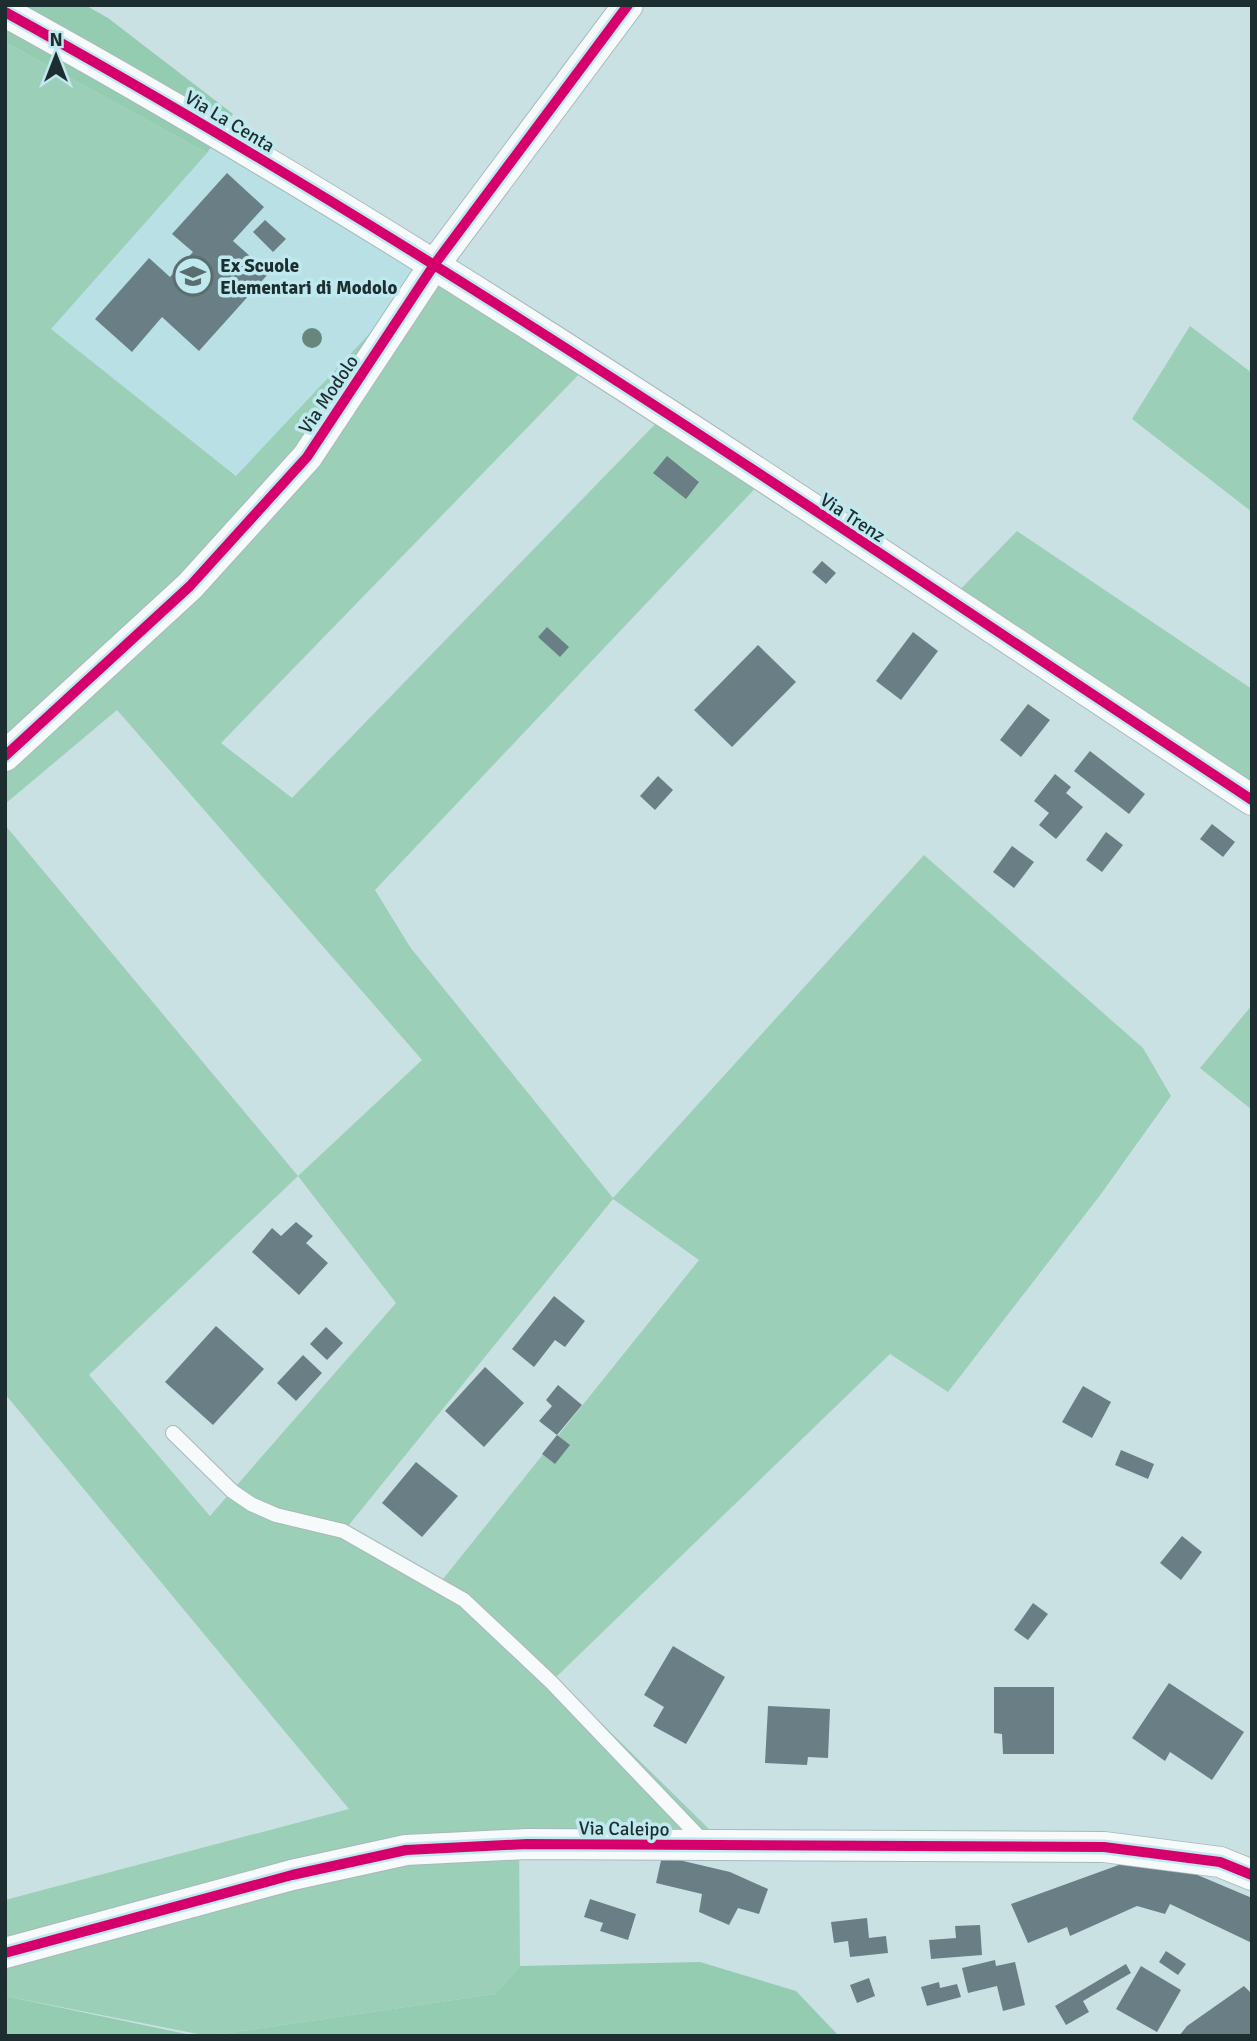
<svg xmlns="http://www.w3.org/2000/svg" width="1257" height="2041" viewBox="0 0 1257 2041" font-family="Signika,sans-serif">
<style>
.built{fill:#b9e0e5}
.green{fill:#9ccfb7;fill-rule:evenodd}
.forest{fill:#94ccb1}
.building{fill:#6a7f85}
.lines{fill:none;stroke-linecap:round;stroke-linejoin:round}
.service-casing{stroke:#a7b9bb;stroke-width:16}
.minor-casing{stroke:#a7b9bb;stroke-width:32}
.service{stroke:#f7fafb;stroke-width:14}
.minor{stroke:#f7fafb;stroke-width:30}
.cycleway-casing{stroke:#bfe9ef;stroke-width:15}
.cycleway{stroke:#d6006c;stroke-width:10}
.tree{fill:#68867c}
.labels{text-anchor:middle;stroke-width:7;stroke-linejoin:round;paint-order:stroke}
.street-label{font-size:19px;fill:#1d2e30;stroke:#bfe9ef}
.poi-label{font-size:19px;font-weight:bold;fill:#1d2e30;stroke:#bfe9ef;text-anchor:start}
</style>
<rect width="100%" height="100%" fill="#cae1e4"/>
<polygon class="built" points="220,135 434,265 237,476 50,329"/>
<g class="green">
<path d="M5,42l202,111 -156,176 185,147 198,-211 154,100 -367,378 71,55 372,-383 100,64 -389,411 35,57 203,251 311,-343 219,193 28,48 -70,98 -153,198 -58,-38 -339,328 39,30 118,116 8,12 -197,-2 1,128 -25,28 -287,42 -203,-40v-96l344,-91 -344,-415v-569l293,351 124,-116 -305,-350 -112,94zM298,1176l98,127 -186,213 -121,-141zM613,1199l86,61 -260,324 -95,-53z"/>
<polygon points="1190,326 1252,373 1252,512 1132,419"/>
<polygon points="1017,531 1252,689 1252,800 949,601"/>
<polygon points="1252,1005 1252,1110 1200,1068"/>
</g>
<g class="forest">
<polygon points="5,5 85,5 108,18 233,114 207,153 5,42"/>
<polygon points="700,1962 796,1991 839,2036 208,2036 495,1994 520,1966"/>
<polygon points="5,1996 196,2036 5,2036"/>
</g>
<g class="building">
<polygon points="227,173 264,207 233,241 269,273 199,351 162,317 132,352 95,319 149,258 170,277 193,252 172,234"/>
<polygon points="265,220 286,239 273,252 253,232"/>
<polygon points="667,456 699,482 686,499 653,473"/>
<polygon points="822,561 836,573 826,584 812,572"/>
<polygon points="547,627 569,647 560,657 538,637"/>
<polygon points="913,632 938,651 901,700 876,681"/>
<polygon points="758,645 796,682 732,747 694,710"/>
<polygon points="1028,704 1050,720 1021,757 1000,740"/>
<polygon points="1090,751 1145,794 1129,814 1074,771"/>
<polygon points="1055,774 1071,787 1066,793 1083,807 1056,839 1039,825 1049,813 1034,801"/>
<polygon points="658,776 673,790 655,810 640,796"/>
<polygon points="1212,824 1235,842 1223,857 1200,839"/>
<polygon points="1106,832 1123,845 1102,872 1086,860"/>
<polygon points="1012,846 1034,862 1014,888 993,872"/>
<polygon points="296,1222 313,1236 306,1243 328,1263 299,1295 252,1252 272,1228 281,1236"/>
<polygon points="554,1296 585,1321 565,1347 555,1340 534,1367 512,1349"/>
<polygon points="216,1326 264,1369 213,1425 165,1382"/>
<polygon points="326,1327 343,1343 327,1360 310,1344"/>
<polygon points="303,1355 322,1373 296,1401 277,1383"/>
<polygon points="485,1367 524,1403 484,1447 445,1411"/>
<polygon points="558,1385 582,1405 557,1435 539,1421 552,1406 546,1400"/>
<polygon points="1083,1386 1111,1402 1092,1438 1062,1422"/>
<polygon points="557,1435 570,1445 555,1464 542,1454"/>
<polygon points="1121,1450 1154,1464 1148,1479 1115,1465"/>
<polygon points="416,1462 458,1496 422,1537 382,1503"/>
<polygon points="1182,1536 1202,1552 1181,1580 1160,1563"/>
<polygon points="1033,1603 1048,1614 1028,1640 1014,1630"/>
<polygon points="673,1646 725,1677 686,1744 653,1726 664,1707 644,1695"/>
<polygon points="1169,1683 1244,1732 1212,1780 1170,1752 1165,1761 1132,1738"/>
<polygon points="994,1687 1054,1687 1054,1754 1003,1754 1002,1734 994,1733"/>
<polygon points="768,1706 830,1709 828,1758 808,1757 807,1765 765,1763"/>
<polygon points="662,1856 730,1872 768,1889 759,1914 738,1908 729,1925 699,1912 702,1894 656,1883"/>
<polygon points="1127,1862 1181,1868 1252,1898 1252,1943 1170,1904 1165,1914 1137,1906 1070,1936 1067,1927 1028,1943 1011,1904"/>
<polygon points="590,1899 636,1914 628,1940 600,1931 603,1923 584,1917"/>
<polygon points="867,1918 869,1938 886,1936 888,1953 850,1957 848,1941 834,1943 831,1922"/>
<polygon points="980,1925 982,1955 931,1959 929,1940 956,1938 955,1926"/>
<polygon points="1166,1951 1186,1964 1178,1975 1159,1962"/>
<polygon points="995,1960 996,1966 1015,1962 1025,2005 1003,2011 997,1986 968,1993 962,1968"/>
<polygon points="1126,1964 1131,1973 1083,2001 1089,2012 1066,2025 1055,2006"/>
<polygon points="1141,1966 1181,1990 1157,2032 1116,2009"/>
<polygon points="869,1978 875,1996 857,2003 850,1985"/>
<polygon points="939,1982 940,1988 957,1984 961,1997 927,2006 921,1987"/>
<polygon points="1244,1986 1252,1994 1252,2036 1179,2036 1187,2026"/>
</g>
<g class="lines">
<g class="service-casing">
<polyline id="service" points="173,1433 232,1491 251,1504 276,1515 343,1531 464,1600 551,1682 705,1843"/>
</g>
<g class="minor-casing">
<g id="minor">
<path d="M5,12c431,237 837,518 1247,788"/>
<polyline points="5,756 190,586 307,457 434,265 628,5"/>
<polyline points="5,1953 292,1875 406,1850 527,1844 1104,1847 1220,1862 1252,1875"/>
</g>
</g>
<use href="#service" class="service"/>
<use href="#minor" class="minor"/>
<g class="cycleway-casing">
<g id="cycleway">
<path d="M5,12c431,237 837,518 1247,788"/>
<polyline points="5,756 190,586 307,457 434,265 628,5"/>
<polyline points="5,1953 292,1875 406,1850 527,1844 1104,1847 1220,1862 1252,1875"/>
</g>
</g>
<use href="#cycleway" class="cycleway"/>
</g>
<circle class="tree" cx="312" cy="338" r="10"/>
<defs>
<g id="school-ring" transform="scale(2.0125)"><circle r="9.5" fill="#bfe9ef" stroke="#5a6d6f" stroke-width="1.5"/><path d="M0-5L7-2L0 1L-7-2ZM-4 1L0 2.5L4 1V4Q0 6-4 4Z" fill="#5a6d6f"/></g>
</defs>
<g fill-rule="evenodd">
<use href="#school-ring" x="193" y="276"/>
</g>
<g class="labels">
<g class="street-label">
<text transform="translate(230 121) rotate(31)" y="7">Via La Centa</text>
<text transform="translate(328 394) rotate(-56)" y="7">Via Modolo</text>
<text transform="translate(853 517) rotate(33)" y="7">Via Trenz</text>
<text transform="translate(624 1828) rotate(1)" y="7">Via Caleipo</text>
</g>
<g class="poi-label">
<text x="220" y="272">Ex Scuole<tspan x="220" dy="22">Elementari di Modolo</tspan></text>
</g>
</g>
<rect width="1257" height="2041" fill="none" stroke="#1d2e30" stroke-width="14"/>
<g transform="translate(56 56)" stroke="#bfe9ef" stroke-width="5" paint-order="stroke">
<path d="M0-5L12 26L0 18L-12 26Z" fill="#1d2e30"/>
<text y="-10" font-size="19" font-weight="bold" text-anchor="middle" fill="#1d2e30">N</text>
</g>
</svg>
